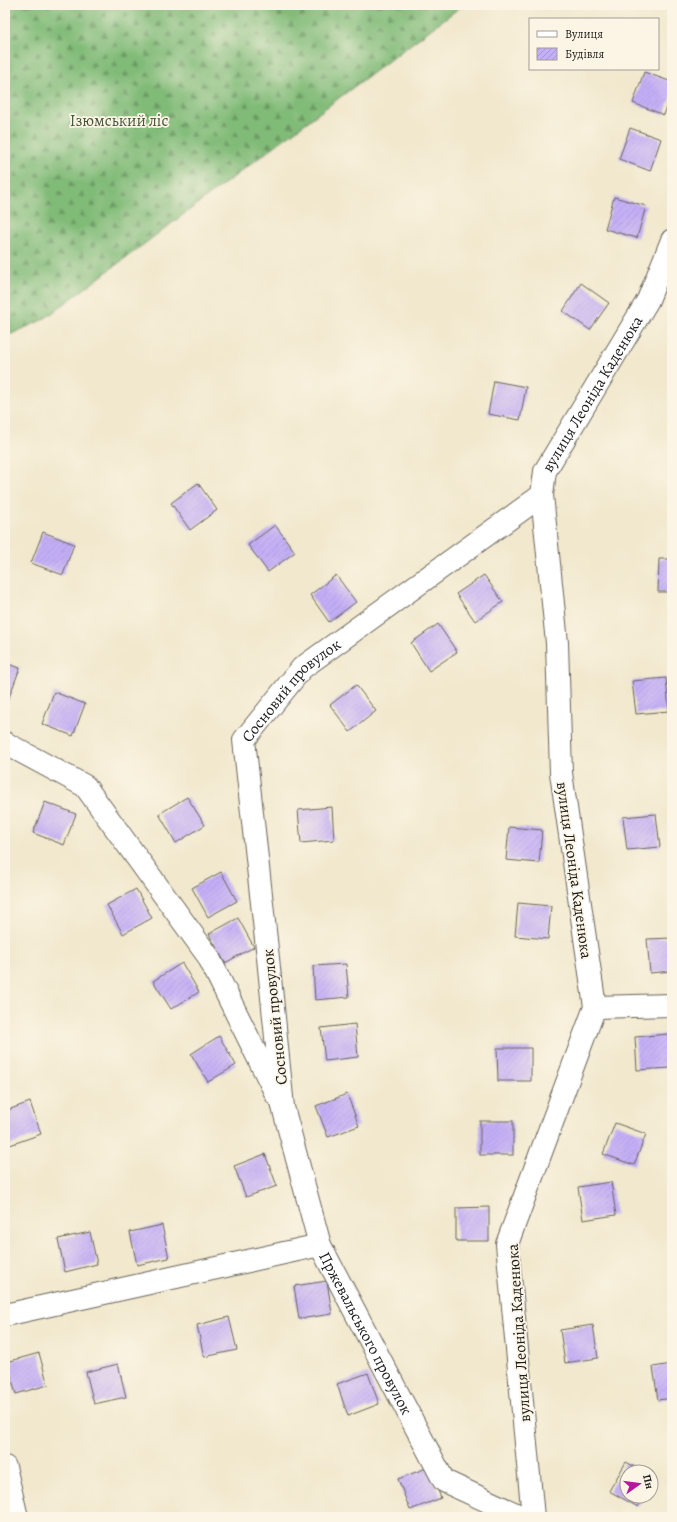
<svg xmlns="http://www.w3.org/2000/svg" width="677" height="1522" viewBox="0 0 677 1522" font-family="Alegreya,serif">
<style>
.forest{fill:url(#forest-firs);stroke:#4e6c4a}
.building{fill:url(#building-hatch)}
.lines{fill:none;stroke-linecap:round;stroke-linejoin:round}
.street-casing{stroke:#67635a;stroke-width:24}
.street{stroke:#fff;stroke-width:22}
.labels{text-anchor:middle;stroke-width:3.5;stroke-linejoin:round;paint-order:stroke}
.park-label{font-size:16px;fill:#44553e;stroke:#fcf5e5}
.street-label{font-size:16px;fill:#1c1c1c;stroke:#fcf5e5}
</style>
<defs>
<pattern id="forest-firs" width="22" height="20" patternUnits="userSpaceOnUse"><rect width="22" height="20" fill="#81bb78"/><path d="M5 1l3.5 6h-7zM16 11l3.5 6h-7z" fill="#699762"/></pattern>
<pattern id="building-hatch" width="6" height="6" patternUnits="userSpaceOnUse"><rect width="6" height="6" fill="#c3aff7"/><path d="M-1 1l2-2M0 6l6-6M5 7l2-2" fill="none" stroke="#a796d3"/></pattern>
</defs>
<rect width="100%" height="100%" fill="#fcf5e5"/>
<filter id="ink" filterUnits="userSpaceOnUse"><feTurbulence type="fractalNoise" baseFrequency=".025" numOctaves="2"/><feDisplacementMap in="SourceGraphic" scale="8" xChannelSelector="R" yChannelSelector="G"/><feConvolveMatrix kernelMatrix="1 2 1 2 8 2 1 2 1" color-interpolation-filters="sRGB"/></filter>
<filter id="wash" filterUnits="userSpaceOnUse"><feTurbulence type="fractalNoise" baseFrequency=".012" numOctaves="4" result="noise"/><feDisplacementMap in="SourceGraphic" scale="16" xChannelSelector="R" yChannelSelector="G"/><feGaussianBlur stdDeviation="0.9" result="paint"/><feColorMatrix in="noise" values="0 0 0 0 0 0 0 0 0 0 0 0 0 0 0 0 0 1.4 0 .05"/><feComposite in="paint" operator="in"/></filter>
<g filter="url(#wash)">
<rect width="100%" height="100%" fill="#f1e8cd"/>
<polygon class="forest" points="5,5 463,5 44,319 5,337"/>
<g id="blocks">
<g class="building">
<polygon points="644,72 672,82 672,94 664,115 633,103"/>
<polygon points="630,128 661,139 650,171 619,159"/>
<polygon points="614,197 646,206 637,238 605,229"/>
<polygon points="581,283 609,303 590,330 563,311"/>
<polygon points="494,381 526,387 520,420 488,414"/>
<polygon points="198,483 217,510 190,530 171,503"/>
<polygon points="275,525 295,552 268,572 248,545"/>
<polygon points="43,532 74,544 63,575 31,563"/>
<polygon points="659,559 672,559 672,592 658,592"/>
<polygon points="336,575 356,602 329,622 310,595"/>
<polygon points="484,575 503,602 475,621 456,594"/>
<polygon points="438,624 457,652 429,671 411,643"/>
<polygon points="5,663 20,668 8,700 5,698"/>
<polygon points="666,678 669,711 636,714 632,681"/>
<polygon points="356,685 376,711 350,732 330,705"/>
<polygon points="54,692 85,704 73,736 42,724"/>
<polygon points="187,797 205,825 176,843 159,814"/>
<polygon points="45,802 76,814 64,845 33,833"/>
<polygon points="332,807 334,840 301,843 298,810"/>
<polygon points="656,814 660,847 627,850 623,817"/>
<polygon points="509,827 542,830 539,863 506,860"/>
<polygon points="221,872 237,901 208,917 192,888"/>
<polygon points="136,889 152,918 123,934 107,905"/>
<polygon points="518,903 551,906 548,939 515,936"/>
<polygon points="238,918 254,947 225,963 209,934"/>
<polygon points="672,938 672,971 650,973 647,939"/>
<polygon points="182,963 199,992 171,1009 153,981"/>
<polygon points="346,964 349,997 315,1000 313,966"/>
<polygon points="355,1024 358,1057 325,1061 321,1028"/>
<polygon points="668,1034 671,1068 637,1070 635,1037"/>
<polygon points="219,1036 236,1065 208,1082 191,1054"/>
<polygon points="497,1048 531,1048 531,1081 498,1081"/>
<polygon points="347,1094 359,1126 328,1137 316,1106"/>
<polygon points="30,1102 41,1134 10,1145 5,1132 5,1111"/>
<rect x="480" y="1121" width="33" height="34"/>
<polygon points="615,1123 646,1134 634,1165 603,1154"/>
<polygon points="265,1154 277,1186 246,1197 234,1166"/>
<polygon points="611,1182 616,1215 583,1220 578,1187"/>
<polygon points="489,1207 489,1241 456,1241 456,1208"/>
<polygon points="162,1225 169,1258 137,1265 130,1232"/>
<polygon points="90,1232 97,1264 65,1272 58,1239"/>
<polygon points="327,1281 332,1314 299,1319 294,1286"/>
<polygon points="229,1317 237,1350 204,1357 197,1325"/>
<polygon points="593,1325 598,1358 565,1363 560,1330"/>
<polygon points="39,1353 48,1385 16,1394 7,1362"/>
<polygon points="118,1364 126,1397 94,1404 86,1372"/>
<polygon points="672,1364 672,1398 658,1400 653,1367"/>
<polygon points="368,1373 379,1404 348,1416 337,1384"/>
<polygon points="626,1462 644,1472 627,1472 627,1496 644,1496 638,1507 609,1491"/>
<polygon points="429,1467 441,1498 410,1510 398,1479"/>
</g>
</g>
</g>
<g filter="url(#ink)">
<use href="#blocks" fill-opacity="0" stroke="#67635a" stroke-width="1"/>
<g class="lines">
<g class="street-casing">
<g id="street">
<polyline points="5,743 85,786 208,956 277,1096"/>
<polyline points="595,1007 672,1005"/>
<path id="s1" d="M320,1245l-37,-138 -15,-149 -24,-218 58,-72 240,-173"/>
<path id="s2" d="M5,1315l315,-70 124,236 78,36"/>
<polyline points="5,1467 17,1517"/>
<path id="s3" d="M533,1517l-26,-273 88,-237 -34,-234 -4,-130 -15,-148 3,-24 103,-171 24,-60"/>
</g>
</g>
<use href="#street" class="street"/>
</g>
</g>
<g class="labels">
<g class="park-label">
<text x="119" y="126">Ізюмський ліс</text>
</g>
<g class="street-label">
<text dy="6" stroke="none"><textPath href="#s3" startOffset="1157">вулиця Леоніда Каденюка</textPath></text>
<text dy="6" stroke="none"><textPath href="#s1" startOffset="581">Сосновий провулок</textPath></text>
<text transform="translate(575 870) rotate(82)" y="6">вулиця Леоніда Каденюка</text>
<text transform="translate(274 1017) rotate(-96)" y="6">Сосновий провулок</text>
<text dy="6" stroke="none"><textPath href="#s2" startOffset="422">Пржевальського провулок</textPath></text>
<text transform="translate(518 1333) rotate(-94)" y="6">вулиця Леоніда Каденюка</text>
</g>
</g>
<rect width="677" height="1522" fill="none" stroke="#fcf5e5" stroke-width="20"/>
<rect x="529" y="18" width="130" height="52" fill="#fcf5e5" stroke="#a29e95"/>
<rect x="537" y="31" width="20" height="6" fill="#ffffff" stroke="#a29e95"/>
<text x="565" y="38" font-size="12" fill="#1c1c1c">Вулиця</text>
<rect x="537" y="48" width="20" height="12" fill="url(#building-hatch)" stroke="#a29e95"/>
<text x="565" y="58" font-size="12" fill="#1c1c1c">Будівля</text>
<g transform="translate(639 1484) rotate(76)"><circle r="19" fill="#fcf5e5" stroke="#a29e95"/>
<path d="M0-3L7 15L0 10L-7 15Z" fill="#b5179e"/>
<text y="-6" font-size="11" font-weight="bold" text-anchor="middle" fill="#1c1c1c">Пн</text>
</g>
</svg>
